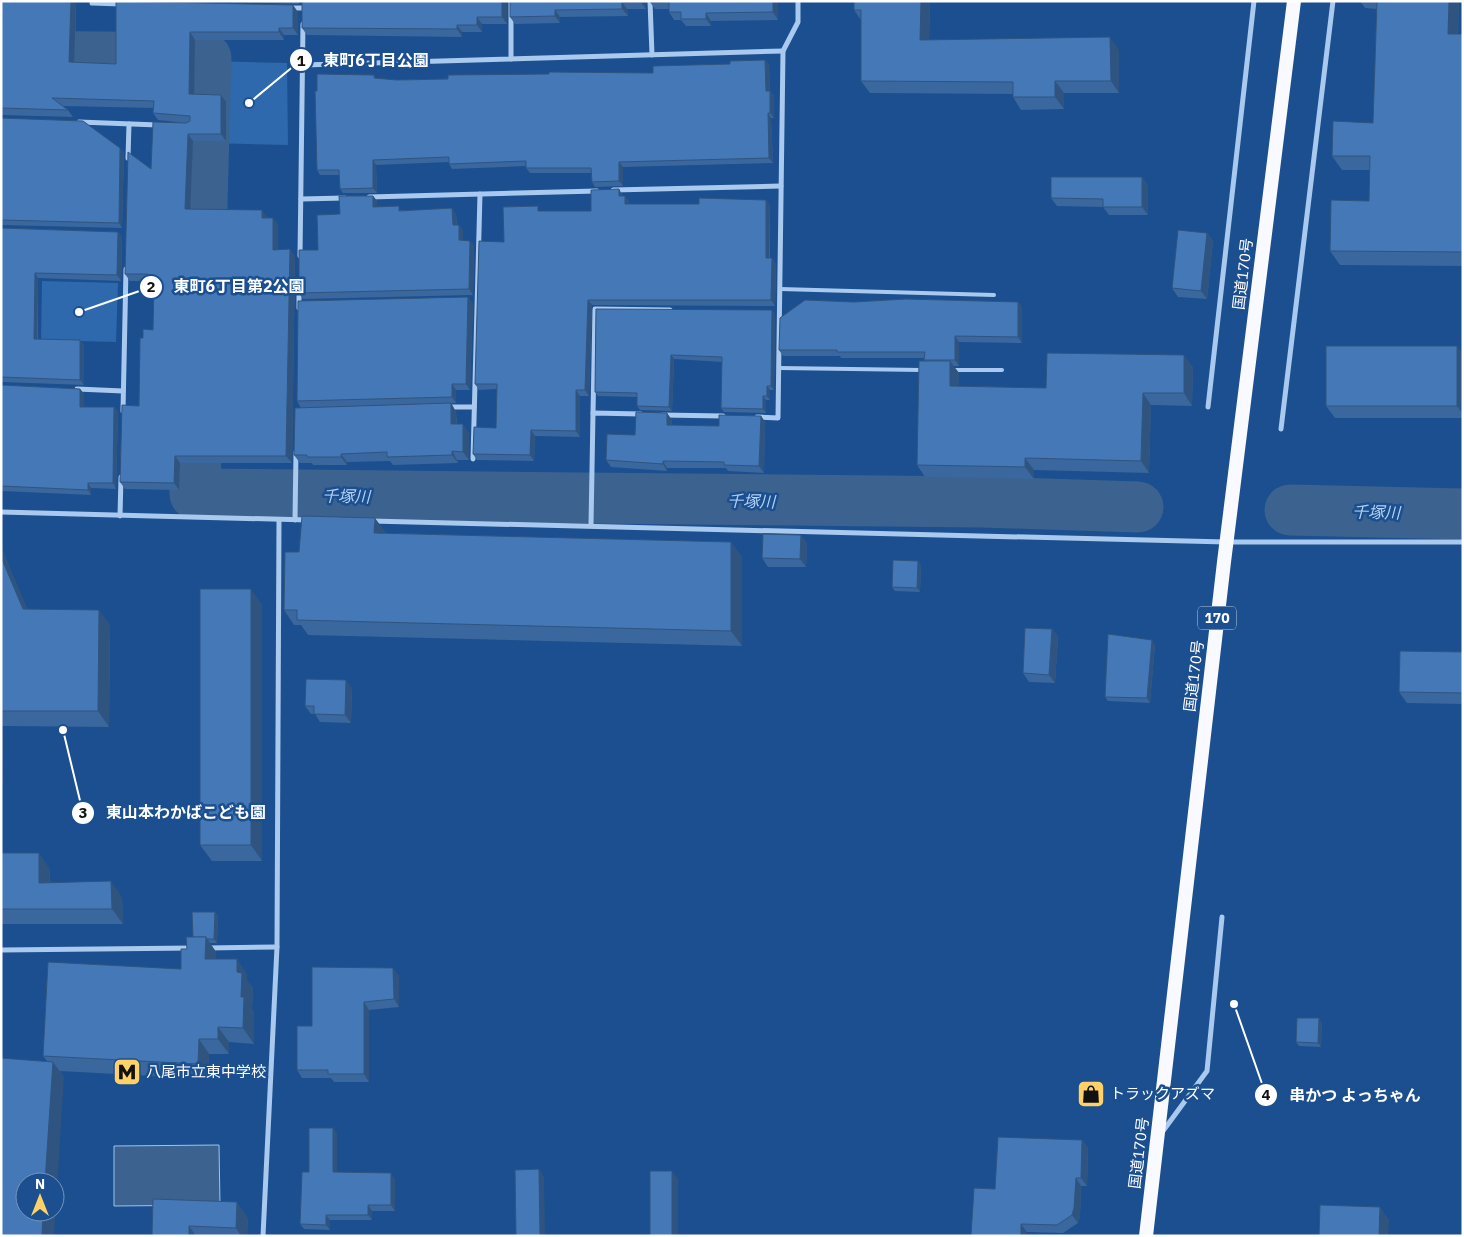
<svg xmlns="http://www.w3.org/2000/svg" width="1464" height="1237" viewBox="0 0 1464 1237" font-family="'IBM Plex Sans','Noto Sans JP',sans-serif">
<style>
.green{fill:#2e69ad}
.water{fill:#3c6290;stroke:#9cc4f0}
.lines{fill:none;stroke-linecap:round;stroke-linejoin:round}
.river{stroke:#3c6290;stroke-width:51}
.service{stroke:#a9c9ee;stroke-width:4}
.minor{stroke:#a9c9ee;stroke-width:5}
.trunk{stroke:#f8faff;stroke-width:14}
.wall{fill:#3a679d}
.shaded-wall{fill:#305480}
.building{fill:#4478b7;stroke:#305480}
.labels{text-anchor:middle;stroke-width:5;stroke-linejoin:round;paint-order:stroke}
.shield{fill:#1b4f8f;stroke:#bbcadd;stroke-width:1}
.shield-label{font-size:14px;font-weight:bold;fill:#fff}
.street-label{font-size:15px;fill:#fff;stroke:#1b4f8f}
.poi-label{font-size:15px;fill:#fff;stroke:#1b4f8f;text-anchor:start}
.water-label{font-size:16px;font-style:italic;fill:#b5d3f5;stroke:#1b4f8f}
.leader{fill:none;stroke:#fff;stroke-width:2}
.callout-dot{fill:#fff;stroke:#1b4f8f;stroke-width:2}
.mark-label{font-size:15px;text-anchor:middle;font-weight:bold;fill:#111}
.callout-label{font-size:16px;text-anchor:middle;font-weight:bold;fill:#fff;stroke:#1b4f8f;stroke-width:5;stroke-linejoin:round;paint-order:stroke}
</style>
<rect width="100%" height="100%" fill="#1b4f8f"/>
<g class="green">
<polygon points="210,61 287,63 288,145 210,143"/>
<polygon points="42,281 118,283 116,342 41,340"/>
</g>
<polygon class="water" points="219,1145 220,1205 114,1206 114,1146"/>
<g class="lines">
<g class="river">
<polyline points="1,56 206,58 200,280"/>
<polyline points="197,393 195,494 981,502 1138,507"/>
<polyline points="1290,510 1463,514"/>
</g>
<g class="service">
<polyline points="780,289 994,295"/>
<polyline points="779,368 922,370"/>
<polyline points="952,370 1002,370"/>
</g>
<g class="minor">
<polyline points="511,1 511,59"/>
<polyline points="650,1 652,55"/>
<polyline points="92,3 121,4"/>
<polyline points="290,8 303,8"/>
<polyline points="303,65 783,51"/>
<polyline points="79,122 158,125"/>
<polyline points="128,158 129,124"/>
<polyline points="613,190 781,186"/>
<polyline points="369,197 597,191"/>
<polyline points="301,199 345,198"/>
<polyline points="300,256 303,24"/>
<polyline points="299,308 299,287"/>
<polyline points="77,389 123,391"/>
<polyline points="447,407 474,407"/>
<polyline points="1208,407 1254,1"/>
<polyline points="123,411 126,269"/>
<polyline points="593,413 595,309 670,310"/>
<polyline points="662,415 723,416"/>
<polyline points="757,417 778,418 783,51 798,22 798,1"/>
<polyline points="1281,429 1333,1"/>
<polyline points="473,459 480,194"/>
<polyline points="1,512 308,520"/>
<polyline points="120,516 121,477"/>
<polyline points="295,520 296,452"/>
<polyline points="371,521 1226,542 1463,542"/>
<polyline points="591,525 593,413 641,414"/>
<polyline points="207,948 277,947"/>
<polyline points="1,950 194,948"/>
<polyline points="1163,1131 1207,1071 1222,917"/>
<polyline points="263,1236 277,947 279,520"/>
</g>
<polyline class="trunk" points="1146,1236 1224,562 1294,1"/>
</g>
<g class="wall">
<polygon points="1,1 76,1 75,63 116,64 116,1 298,12 298,35 284,35 284,40 195,40 194,94 226,102 226,141 193,141 190,209 273,218 278,225 278,249 295,256 292,463 180,463 179,490 125,489 120,482 139,406 143,338 153,330 154,291 152,291 147,284 147,281 130,281 125,274 151,169 187,123 158,120 153,113 153,108 62,106 68,110 73,117 1,115"/>
<polygon points="203,1 299,1 299,4"/>
<polygon points="302,1 507,1 507,24 482,24 482,32 462,32 462,37 307,35 302,28"/>
<polygon points="510,1 646,1 646,9 627,9 628,16 560,17 560,23 515,24 510,17"/>
<polygon points="778,1 778,20 711,21 711,26 686,26 681,20 674,20 669,12 669,9 655,9 650,2"/>
<polygon points="930,1 929,40 1119,50 1119,93 1064,93 1064,109 1021,110 1013,97 1013,94 870,93 861,81 861,20 854,10"/>
<polygon points="1360,1 1459,1 1458,34 1463,34 1463,266 1340,265 1330,251 1369,201 1370,170 1342,170 1332,156 1373,123 1377,9 1365,8"/>
<polygon points="765,60 769,65 770,91 774,96 774,118 771,118 773,163 623,167 623,186 595,187 592,182 591,173 530,173 526,168 526,166 452,169 449,164 449,162 376,165 377,193 343,193 340,189 339,175 320,175 317,170 317,91 374,75 376,79 397,80 653,73"/>
<polygon points="1,118 120,148 124,153 122,228 1,225"/>
<polygon points="1142,177 1148,186 1148,215 1109,215 1103,207 1057,206 1051,198"/>
<polygon points="619,189 622,195 622,196 625,196 629,202 629,204 699,204 766,200 770,206 770,258 772,258 776,264 775,306 592,305 589,396 580,396 580,437 535,436 534,461 477,460 473,454 496,428 497,389 479,390 475,384 504,242 541,211 591,211"/>
<polygon points="373,196 377,201 377,207 402,210 456,214 457,225 463,230 463,240 470,241 474,246 473,295 303,299 299,293 340,214"/>
<polygon points="1,228 118,232 122,237 121,281 38,278 38,339 80,340 84,345 84,385 1,382"/>
<polygon points="1207,233 1213,241 1207,299 1178,297 1172,288"/>
<polygon points="1018,302 1022,307 1022,343 959,342 959,366 953,366 959,373 958,386 1046,388 1193,367 1192,406 1151,405 1149,473 1034,470 1034,479 925,477 917,465 924,358 841,358 840,356 783,356 779,350"/>
<polygon points="473,303 470,390 456,390 456,403 301,408 297,401"/>
<polygon points="596,309 775,314 774,390 770,390 770,400 766,400 766,413 724,412 721,408 722,362 674,359 672,411 640,410 637,406 637,397 598,396 595,392"/>
<polygon points="1463,353 1463,418 1335,418 1326,406"/>
<polygon points="1,385 80,389 84,394 84,407 114,407 118,412 116,489 91,488 91,495 1,491"/>
<polygon points="451,403 456,412 457,424 469,433 469,460 457,460 458,463 393,465 390,461 347,462 347,465 313,465 312,463 300,463 294,455"/>
<polygon points="761,416 765,422 764,473 728,471 726,468 667,468 667,471 611,467 606,460 635,435 672,420 672,425 719,426"/>
<polygon points="386,533 731,542 742,558 742,646 308,635 301,625 294,625 284,610 299,552"/>
<polygon points="807,543 806,567 768,567 762,558"/>
<polygon points="1,547 27,609 110,625 109,727 3,726 1,853 50,869 50,883 122,897 123,924 1,924"/>
<polygon points="918,561 921,566 920,592 895,591 892,587"/>
<polygon points="262,605 262,861 212,861 200,845"/>
<polygon points="1052,629 1058,637 1055,683 1029,682 1023,673"/>
<polygon points="1155,645 1150,703 1108,701 1105,697"/>
<polygon points="1463,652 1463,704 1407,703 1399,692"/>
<polygon points="352,688 351,723 320,722 315,714 311,714 305,706"/>
<polygon points="215,912 218,916 217,943 210,943 216,952 216,959 247,974 247,981 253,988 252,1009 254,1013 254,1044 229,1042 229,1054 209,1054 208,1079 60,1071 64,1077 47,1061 43,1056 181,969 187,949 193,937"/>
<polygon points="399,976 399,1007 369,1010 369,1082 334,1082 331,1078 302,1078 297,1070 312,1026"/>
<polygon points="1322,1023 1321,1047 1299,1046 1296,1042"/>
<polygon points="337,1133 337,1172 395,1179 395,1211 372,1211 372,1220 330,1220 330,1230 304,1229 300,1224 309,1172"/>
<polygon points="1082,1140 1088,1148 1087,1186 1081,1186 1080,1216 1078,1223 1063,1233 1027,1232 1027,1236 971,1236 995,1189"/>
<polygon points="153,1199 248,1218 247,1236 152,1236"/>
</g>
<g class="shaded-wall">
<polygon points="71,1 76,1 74,70 69,62"/>
<polygon points="502,1 507,1 507,24 502,17"/>
<polygon points="641,1 646,1 646,9 641,2"/>
<polygon points="773,1 778,1 778,20 773,12"/>
<polygon points="921,1 930,1 929,52 920,40"/>
<polygon points="1449,1 1459,1 1457,48 1448,34"/>
<polygon points="622,2 627,9 628,16 622,9"/>
<polygon points="293,5 298,12 298,35 293,28"/>
<polygon points="555,10 560,17 560,23 555,16"/>
<polygon points="706,13 711,21 711,26 706,19"/>
<polygon points="477,17 482,24 482,32 477,25"/>
<polygon points="457,25 462,32 462,37 457,29"/>
<polygon points="279,28 284,35 284,40 279,32"/>
<polygon points="190,32 195,40 194,101 189,94"/>
<polygon points="1110,37 1119,50 1119,93 1111,81"/>
<polygon points="765,60 769,65 770,96 766,91"/>
<polygon points="1055,81 1064,93 1064,109 1055,97"/>
<polygon points="770,91 774,96 774,118 770,113"/>
<polygon points="221,95 226,102 226,141 221,134"/>
<polygon points="768,113 771,118 773,163 769,158"/>
<polygon points="188,134 193,141 190,216 185,209"/>
<polygon points="120,148 124,153 122,228 119,223"/>
<polygon points="373,160 376,165 377,193 373,188"/>
<polygon points="619,162 623,167 623,186 619,181"/>
<polygon points="1142,177 1148,186 1148,215 1142,207"/>
<polygon points="619,189 622,195 622,202 619,196"/>
<polygon points="373,196 377,201 377,213 373,207"/>
<polygon points="625,196 629,202 629,209 625,204"/>
<polygon points="766,200 770,206 769,264 766,258"/>
<polygon points="452,208 456,214 457,230 453,225"/>
<polygon points="262,210 267,217 267,225 262,218"/>
<polygon points="273,218 278,225 278,257 273,250"/>
<polygon points="459,225 463,230 463,246 459,240"/>
<polygon points="118,232 122,237 121,281 117,275"/>
<polygon points="1207,233 1213,241 1207,299 1201,291"/>
<polygon points="470,241 474,246 473,295 469,289"/>
<polygon points="290,249 295,256 292,463 286,456"/>
<polygon points="772,258 776,264 775,306 771,300"/>
<polygon points="35,273 38,278 37,344 34,339"/>
<polygon points="468,297 473,303 470,390 466,384"/>
<polygon points="588,300 592,305 589,396 585,390"/>
<polygon points="1018,302 1022,307 1022,343 1018,337"/>
<polygon points="772,310 775,314 774,390 771,386"/>
<polygon points="955,336 959,342 959,366 955,360"/>
<polygon points="80,340 84,345 84,385 80,380"/>
<polygon points="1457,346 1463,353 1463,414 1457,406"/>
<polygon points="671,355 674,359 672,411 669,407"/>
<polygon points="1184,355 1193,367 1192,406 1184,393"/>
<polygon points="950,361 959,373 958,398 950,386"/>
<polygon points="452,384 456,390 456,403 452,397"/>
<polygon points="767,386 770,390 770,400 767,396"/>
<polygon points="80,389 84,394 84,412 80,407"/>
<polygon points="576,390 580,396 580,437 576,431"/>
<polygon points="1143,393 1151,405 1149,473 1141,461"/>
<polygon points="763,396 766,400 766,413 763,409"/>
<polygon points="451,403 456,412 457,433 451,424"/>
<polygon points="114,407 118,412 116,489 113,483"/>
<polygon points="667,413 672,420 671,432 667,425"/>
<polygon points="761,416 765,422 764,473 759,466"/>
<polygon points="463,424 469,433 469,460 463,452"/>
<polygon points="531,430 535,436 534,461 530,455"/>
<polygon points="452,451 457,460 458,463 452,455"/>
<polygon points="341,454 347,462 347,465 341,457"/>
<polygon points="175,456 180,463 179,490 174,483"/>
<polygon points="1025,458 1034,470 1034,479 1025,467"/>
<polygon points="663,461 667,468 667,471 663,464"/>
<polygon points="88,483 91,488 91,495 88,490"/>
<polygon points="375,518 386,533 374,533"/>
<polygon points="801,535 807,543 806,567 800,559"/>
<polygon points="731,542 742,558 742,646 731,631"/>
<polygon points="1,547 34,624 23,609 1,557"/>
<polygon points="918,561 921,566 920,592 917,588"/>
<polygon points="251,589 262,605 262,861 251,845"/>
<polygon points="99,610 110,625 109,727 98,711"/>
<polygon points="1052,629 1058,637 1055,683 1049,675"/>
<polygon points="1152,640 1155,645 1150,703 1147,698"/>
<polygon points="346,680 352,688 351,723 345,715"/>
<polygon points="1,723 3,726 1,856"/>
<polygon points="39,853 50,869 49,898 39,883"/>
<polygon points="111,881 122,897 123,924 112,909"/>
<polygon points="215,912 218,916 217,943 214,939"/>
<polygon points="206,937 216,952 216,974 205,959"/>
<polygon points="237,959 247,974 247,981 253,988 252,1009 254,1013 254,1044 243,1028 241,997 237,972"/>
<polygon points="393,968 399,976 399,1007 394,999"/>
<polygon points="364,1002 369,1010 369,1082 364,1074"/>
<polygon points="1319,1018 1322,1023 1321,1047 1318,1043"/>
<polygon points="218,1027 229,1042 229,1054 218,1039"/>
<polygon points="199,1039 209,1054 208,1079 198,1064"/>
<polygon points="53,1062 64,1077 54,1236 42,1236 43,1212 55,1212 55,1182 45,1182"/>
<polygon points="333,1128 337,1133 337,1178 333,1172"/>
<polygon points="1082,1140 1088,1148 1087,1186 1081,1178"/>
<polygon points="539,1169 544,1177 545,1236 540,1236"/>
<polygon points="672,1171 678,1179 678,1236 672,1236"/>
<polygon points="391,1173 395,1179 395,1211 391,1205"/>
<polygon points="1076,1178 1081,1186 1080,1216 1078,1223 1072,1215"/>
<polygon points="237,1202 248,1218 247,1236 241,1236 236,1228"/>
<polygon points="368,1205 372,1211 372,1220 368,1215"/>
<polygon points="1380,1207 1389,1220 1388,1236 1379,1236"/>
<polygon points="326,1215 330,1220 330,1230 326,1225"/>
<polygon points="1021,1224 1027,1232 1027,1236 1021,1236"/>
<polygon points="189,1226 196,1236 189,1236"/>
</g>
<g class="building">
<polygon points="1,1 71,1 69,62 116,64 116,1 293,5 293,28 279,28 279,32 190,32 189,94 221,95 221,134 188,134 185,209 262,210 262,218 273,218 273,250 290,249 286,456 175,456 174,483 120,482 122,405 139,406 140,338 143,338 143,329 153,330 154,284 147,284 148,274 125,274 128,152 151,169 153,122 186,123 190,121 190,116 153,113 154,101 52,98 68,110 1,108"/>
<polygon points="302,1 502,1 502,17 477,17 477,25 457,25 457,29 302,28"/>
<polygon points="510,1 641,1 641,2 622,2 622,9 555,10 555,16 510,17"/>
<polygon points="650,1 773,1 773,12 706,13 706,19 681,19 681,12 669,12 669,2 650,2"/>
<polygon points="854,1 921,1 920,40 1110,37 1111,81 1055,81 1055,97 1013,97 1013,82 861,81 861,10 854,10"/>
<polygon points="1377,1 1449,1 1448,34 1463,34 1463,252 1330,251 1331,200 1369,201 1370,156 1332,156 1333,121 1373,123"/>
<polygon points="765,60 766,91 770,91 770,113 768,113 769,158 619,162 619,181 592,182 591,168 526,168 526,161 449,164 449,157 373,160 373,188 340,189 339,170 317,170 315,91 317,91 317,74 374,75 374,78 397,80 448,79 448,75 549,74 549,72 653,73 653,66 730,64 730,61"/>
<polygon points="1,118 83,121 120,148 119,223 1,220"/>
<polygon points="1051,177 1142,177 1142,207 1103,207 1103,199 1051,198"/>
<polygon points="619,189 619,196 625,196 625,204 699,204 699,198 766,200 766,258 772,258 771,300 588,300 585,390 576,390 576,431 531,430 530,455 473,454 474,427 496,428 497,384 475,384 479,241 504,242 503,207 538,206 538,211 591,211 591,190"/>
<polygon points="339,196 373,196 373,207 399,206 399,211 452,208 453,225 459,225 459,240 470,241 469,289 299,293 299,250 318,250 317,215 340,214"/>
<polygon points="1,228 118,232 117,275 35,273 34,339 80,340 80,380 1,377"/>
<polygon points="1178,230 1207,233 1201,291 1172,288"/>
<polygon points="468,297 466,384 452,384 452,397 297,401 298,301"/>
<polygon points="906,299 1018,302 1018,337 955,336 955,360 924,360 925,352 837,352 837,350 779,350 780,318 805,300 854,302"/>
<polygon points="596,309 772,310 771,386 767,386 767,396 763,396 763,409 721,408 722,357 671,355 669,407 637,406 637,393 595,392"/>
<rect x="1326" y="346" width="131" height="60"/>
<polygon points="1047,353 1184,355 1184,393 1143,393 1141,461 1025,458 1025,467 917,465 919,361 950,361 950,386 1046,388"/>
<polygon points="1,385 80,389 80,407 114,407 113,483 88,483 88,490 1,486"/>
<polygon points="451,403 451,424 463,424 463,452 452,451 452,455 387,457 387,452 341,454 341,457 307,457 307,455 294,455 295,408"/>
<polygon points="636,412 667,413 667,425 719,426 719,415 761,416 759,466 724,465 724,462 663,461 663,464 606,460 607,434 635,435"/>
<polygon points="302,516 375,518 374,533 731,542 731,631 297,620 297,610 284,610 285,552 299,552"/>
<polygon points="763,534 801,535 800,559 762,558"/>
<polygon points="1,557 23,609 99,610 98,711 1,711"/>
<polygon points="893,560 918,561 917,588 892,587"/>
<rect x="200" y="589" width="51" height="256"/>
<polygon points="1025,628 1052,629 1049,675 1023,673"/>
<polygon points="1108,634 1152,640 1147,698 1105,697"/>
<polygon points="1400,651 1463,652 1463,693 1399,692"/>
<polygon points="306,679 346,680 345,715 314,714 314,706 305,706"/>
<polygon points="1,853 39,853 39,883 111,881 112,909 1,909"/>
<polygon points="192,912 215,912 214,939 207,939 206,937 193,937"/>
<polygon points="186,937 206,937 205,959 237,959 237,972 242,973 241,997 244,997 243,1028 218,1027 218,1039 199,1039 198,1064 43,1056 48,962 181,969 181,949 187,949"/>
<polygon points="312,967 393,968 394,999 364,1002 364,1074 328,1074 328,1070 297,1070 297,1026 312,1026"/>
<polygon points="1297,1018 1319,1018 1318,1043 1296,1042"/>
<polygon points="1,1058 53,1062 45,1182 25,1182 25,1212 43,1212 42,1236 1,1236"/>
<polygon points="309,1128 333,1128 333,1172 391,1173 391,1205 368,1205 368,1215 326,1215 326,1225 300,1224 302,1172 309,1172"/>
<polygon points="998,1137 1082,1140 1081,1178 1076,1178 1074,1208 1072,1215 1057,1225 1021,1224 1021,1236 971,1236 974,1188 995,1189"/>
<polygon points="539,1169 540,1236 516,1236 515,1170"/>
<rect x="650" y="1171" width="22" height="65"/>
<polygon points="153,1199 237,1202 236,1228 189,1226 189,1236 152,1236"/>
<polygon points="1320,1205 1380,1207 1379,1236 1319,1236"/>
</g>
<defs>
<g id="metro-square" transform="scale(1.4375)"><rect x="-9" y="-9" width="18" height="18" rx="4" fill="#ffd166" stroke="#1b4f8f"/><path d="M-5.5 5V-5H-3L0 0L3-5H5.5V5H3V-.5L0 4L-3-.5V5Z" fill="#111"/></g>
<g id="shop-square" transform="scale(1.4375)"><rect x="-9" y="-9" width="18" height="18" rx="4" fill="#ffd166" stroke="#1b4f8f"/><path d="M-5-2.5h2.3a2.7 3.5 0 0 1 5.4 0H5L5.5 6h-11ZM-1.5-2.5h3a1.5 2.3 0 0 0-3 0Z" fill="#111"/></g>
</defs>
<g fill-rule="evenodd">
<use href="#metro-square" x="127" y="1072"/>
<use href="#shop-square" x="1091" y="1094"/>
</g>
<g class="labels">
<rect class="shield" x="1198" y="606.5" width="38" height="23" rx="4"/>
<g class="shield-label">
<text x="1217" y="623">170</text>
</g>
<g class="street-label">
<text transform="translate(1243 274) rotate(-83)" y="5">国道170号</text>
<text transform="translate(1194 676) rotate(-83)" y="5">国道170号</text>
<text transform="translate(1139 1153) rotate(-83)" y="5">国道170号</text>
</g>
<g class="poi-label">
<text x="146" y="1077">八尾市立東中学校</text>
<text x="1110" y="1099">トラックアズマ</text>
</g>
<g class="water-label">
<text transform="translate(346 496) rotate(1)" y="6">千塚川</text>
<text transform="translate(751 501) rotate(1)" y="6">千塚川</text>
<text transform="translate(1376 512) rotate(1)" y="6">千塚川</text>
</g>
</g>
<path class="leader" d="M249 103L301 60M79 312L151 287M63 730L83 813M1234 1004L1266 1095"/>
<g class="callout-dot">
<circle cx="249" cy="103" r="5"/>
<circle cx="79" cy="312" r="5"/>
<circle cx="63" cy="730" r="5"/>
<circle cx="1234" cy="1004" r="5"/>
<circle cx="301" cy="60" r="12"/>
<circle cx="151" cy="287" r="12"/>
<circle cx="83" cy="813" r="12"/>
<circle cx="1266" cy="1095" r="12"/>
</g>
<g class="mark-label">
<text x="301" y="66">1</text>
<text x="151" y="292">2</text>
<text x="83" y="818">3</text>
<text x="1266" y="1100">4</text>
</g>
<g class="callout-label">
<text x="376" y="66">東町6丁目公園</text>
<text x="239" y="292">東町6丁目第2公園</text>
<text x="186" y="818">東山本わかばこども園</text>
<text x="1355" y="1101">串かつ よっちゃん</text>
</g>
<rect width="1464" height="1237" fill="none" stroke="#ffffff" stroke-width="5"/>
<g transform="translate(40 1197)"><circle r="24" fill="#1b4f8f" stroke="#7695bc"/>
<path d="M0-4L9 19L0 12L-9 19Z" fill="#ffd166"/>
<text y="-8" font-size="14" font-weight="bold" text-anchor="middle" fill="#ffffff">N</text>
</g>
</svg>
